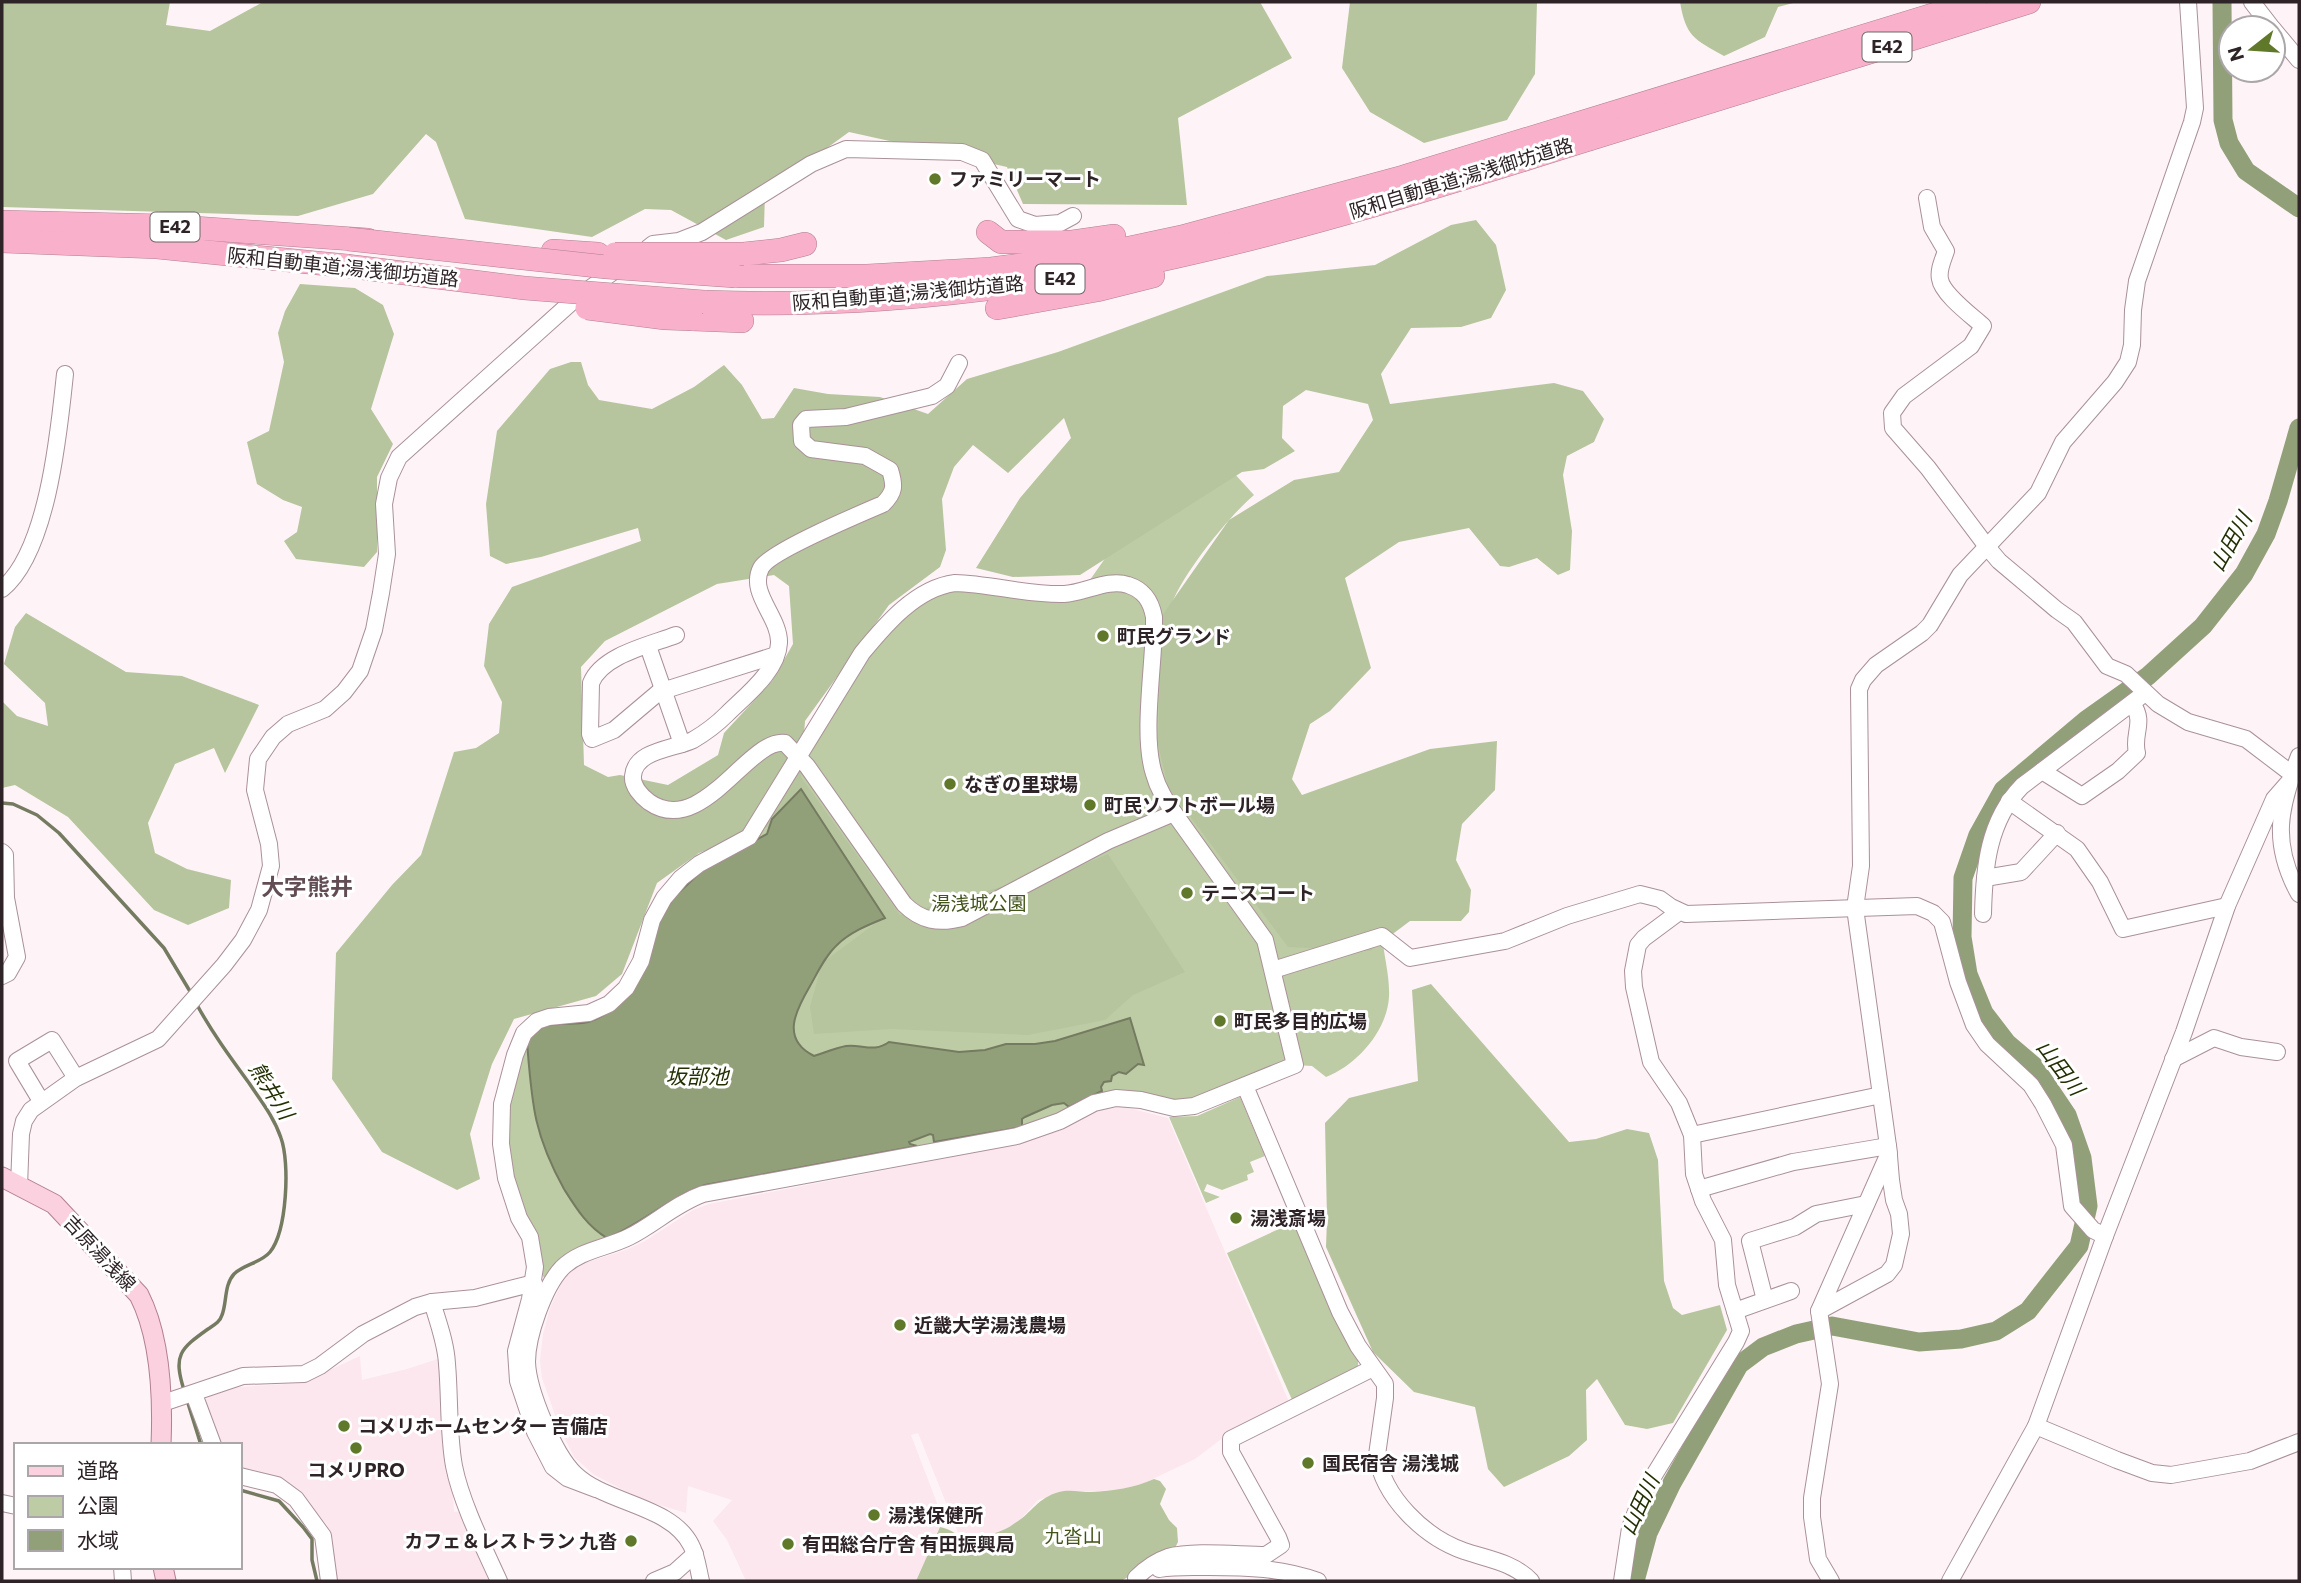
<svg xmlns="http://www.w3.org/2000/svg" width="2301" height="1583" viewBox="0 0 2301 1583" font-family="Commissioner,'Noto Sans JP',sans-serif">
<style>
.built{fill:#fbe7ed}
.green{fill:#bdcca5}
.forest{fill:#b6c59e;fill-rule:evenodd}
.water{fill:#92a07a;stroke:#747b61;stroke-width:2}
.lines{fill:none;stroke-linecap:round;stroke-linejoin:round}
.stream{stroke:#747b61;stroke-width:3.5}
.river{stroke:#92a07a;stroke-width:19}
.minor-casing{stroke:#a99198;stroke-width:18}
.major-casing{stroke:#b27f91;stroke-width:21}
.highway-casing{stroke:#b27f91;stroke-width:24}
.minor{stroke:#fff;stroke-width:16}
.major{stroke:#fbd0df;stroke-width:19}
.highway{stroke:#f9b0ca;stroke-width:23}
.highway-bridge-casing{stroke:#b27f91;stroke-width:24;stroke-linecap:butt}
.highway-bridge{stroke:#f9b0ca;stroke-width:23}
.poi-dot{fill:#60782a;stroke:#fff;stroke-width:2.5}
.labels{text-anchor:middle;stroke-width:6;stroke-linejoin:round;paint-order:stroke}
.shield{fill:#fff;stroke:#6d6668;stroke-width:2}
.shield-label{font-size:18px;font-weight:bold;fill:#2e2427}
.street-label{font-size:19px;fill:#2e2427;stroke:#fff}
.poi-label{font-size:19px;font-weight:bold;fill:#2e2427;stroke:#fff;text-anchor:start}
.park-label{font-size:19px;fill:#42541a;stroke:#fff}
.water-label{font-size:21px;font-style:italic;fill:#233003;stroke:#fff}
.quarter-label{font-size:23px;font-weight:bold;fill:#634d54;stroke:#fff}
</style>
<rect width="100%" height="100%" fill="#fef4f7"/>
<g class="built">
<polygon points="1121,1106 1168,1118 1289,1402 1228,1434 1195,1459 1142,1484 1119,1490 1058,1493 1038,1500 1017,1523 996,1533 968,1538 959,1535 918,1433 911,1435 943,1519 916,1581 746,1581 727,1540 713,1521 732,1500 688,1486 686,1513 640,1499 593,1474 574,1457 560,1429 542,1378 540,1360 543,1334 550,1308 562,1282 570,1272 581,1264 626,1250 645,1241 693,1210 709,1204 999,1148 1062,1130 1097,1111"/>
<polygon points="360,1356 362,1380 407,1369 444,1357 454,1512 464,1511 492,1581 337,1581 332,1536 327,1525 309,1504 240,1468 240,1445 222,1445 203,1402 211,1395 238,1387 302,1383"/>
</g>
<g class="green">
<path d="M1222,460l32,35c-26,22 -75,83 -84,114l212,327c2,20 8,41 7,61 -2,34 -32,68 -63,80l-14,-11 -17,-1 -101,41 -66,-8 -68,23 -357,73 -118,59 -37,35 -29,-70 -18,-95 30,-97 78,-22 134,-163 119,-188 70,-63 153,-3 21,-30z"/>
<polygon points="1240,1097 1265,1156 1250,1162 1254,1172 1247,1175 1248,1180 1222,1190 1207,1184 1204,1191 1220,1197 1206,1203 1169,1117 1197,1116"/>
<polygon points="1294,1222 1358,1356 1358,1372 1293,1402 1227,1253"/>
</g>
<g class="forest">
<polygon points="2,2 170,2 166,25 210,31 263,2 1260,2 1292,58 1178,118 1187,205 1023,204 1007,167 849,132 765,193 764,227 726,240 671,210 645,209 592,237 465,219 436,142 426,134 373,194 298,216 2,207"/>
<polygon points="1350,2 1537,2 1535,74 1507,120 1424,143 1370,112 1342,68"/>
<path d="M1680,2h117l-19,5 -13,30 -41,19c-30,-17 -38,-19 -44,-54z"/>
<path d="M1476,220l20,25 10,45 -15,28 -30,9 -50,1 -30,46 9,30 164,-21 29,8 21,28 -10,23 -27,14 -4,19 9,56 -2,39 -12,5 -21,-17 -28,9 -9,-1 -31,-38 -70,14 -54,36 26,90 -41,43 -20,13 -18,55 10,16 128,-46 67,-8 -2,49 -33,34 -6,36 15,30 -2,22 -8,9h-51l-40,30 -82,-4 -120,-160 -10,-43 3,-127 68,-97 65,-40 45,-8 34,-52 -5,-16 -62,-14 -23,16 -1,32 13,13 -31,18 -22,3 -162,103 -67,2 -37,-9 44,-70 51,-60 -7,-20 -56,55 -35,-28 -19,22 -12,32 4,51 -6,17 -51,38 -84,116 -4,56 99,138 97,-27 67,-15 44,-19 77,118 -52,23 -28,25 -77,15 -137,-6 -77,5 -4,-27 12,-44 62,-46 -83,-127 -31,36 -71,27 -42,30 -35,91 -26,22 -82,23 -22,45 -22,70 10,45 -23,11 -75,-38 -50,-73 4,-126 56,-68 29,-30 33,-103 22,-4 23,-15 3,-31 -18,-36 5,-42 23,-37 129,-46 -3,-13 -97,29 -35,7 -16,-8 -4,-52 11,-73 53,-62 21,-7h10l7,23 11,15 53,9 42,-22 30,-22 18,20 20,34 12,-1 20,-30 34,6 52,3 48,17 39,-35 91,-27 209,-76 108,-11 76,-40zM774,575l15,11 4,58 -21,37 -48,52 -6,22 -50,30 -48,-10 -12,2 -24,-12 -3,-98 24,-26 112,-57z"/>
<polygon points="300,284 355,288 383,305 394,334 371,409 393,444 377,477 377,552 364,567 296,559 284,541 297,532 302,507 283,500 257,484 247,442 269,431 284,362 278,333 285,311"/>
<polygon points="26,613 126,672 182,676 259,705 225,773 214,748 175,764 148,823 155,853 187,869 231,880 229,908 188,925 154,910 68,817 15,785 2,788 2,701 17,716 48,726 45,703 4,664 15,627"/>
<polygon points="1431,984 1569,1142 1596,1139 1627,1129 1649,1133 1658,1160 1664,1281 1673,1308 1682,1315 1720,1305 1727,1330 1673,1423 1647,1429 1625,1425 1597,1379 1586,1390 1587,1440 1569,1456 1504,1487 1488,1469 1475,1407 1414,1392 1373,1352 1326,1247 1327,1219 1325,1123 1349,1098 1418,1081 1412,990"/>
<path d="M1154,1479l6,2 6,8 -6,15 9,16 8,8 1,14 -4,8 -53,31h-205l24,-54c11,2 18,9 24,10 16,2 38,-4 51,-14 17,-10 22,-25 44,-31 10,-3 21,0 32,0 22,-1 43,-4 63,-13z"/>
</g>
<path class="water" d="M801,789l84,129c-17,7 -35,14 -48,27 -12,11 -19,27 -27,41 -14,24 -30,53 4,70 10,-3 21,-8 32,-10 16,-2 28,7 43,-4l70,10 26,-2 21,-6h29l20,-3 75,-23 14,47 -6,-1 -12,10 -7,-2 -7,4 -1,5 -7,1 -3,5 1,4 -33,16 -5,-4 -12,2 -27,12 -3,2v8l-88,15 -1,-7 -3,-1 -21,8 1,2 7,2 -212,39c-36,12 -63,39 -98,53 -20,-12 -31,-30 -43,-49 -31,-56 -32,-86 -37,-147 11,-25 40,-15 61,-20 8,-2 14,-6 21,-10l64,-114 33,-31 61,-33 5,-15z"/>
<g class="lines">
<g class="stream">
<polyline points="2,803 13,804 37,815 59,833 164,948 191,993"/>
<path d="M184,1390c-11,-35 -4,-41 24,-61 6,-4 12,-7 14,-14 5,-13 2,-30 12,-41 10,-10 27,-11 36,-22 17,-21 20,-89 11,-114 -7,-21 -20,-37 -32,-55 -19,-26 -38,-52 -53,-80"/>
<polyline points="187,1400 201,1445"/>
<polyline points="240,1490 279,1501 303,1527 312,1539 312,1560 317,1581"/>
</g>
<g class="river">
<polyline points="2222,2 2223,120 2229,143 2246,171 2299,208"/>
<polyline points="1635,1581 1648,1533 1672,1483 1739,1365 1763,1347 1796,1334 1832,1326 1919,1342 1961,1339 1996,1331 2028,1311 2079,1246 2088,1206 2082,1158 2067,1115 2034,1066 2007,1043 1984,1013 1968,974 1962,937 1963,878 1978,835 2003,790 2086,720 2148,676 2203,626 2244,574 2266,534 2278,501 2299,428"/>
</g>
<g class="minor-casing">
<g id="minor">
<polyline points="2252,2 2272,28"/>
<polyline points="2273,29 2299,60"/>
<path d="M1927,198l5,29 14,24c-3,9 -8,19 -6,28 2,15 32,37 43,47l-12,20 -67,50 -12,17 1,15 35,40 60,80 11,13 58,49 17,12 33,44 19,8 32,30 30,18 58,17 46,35"/>
<polyline points="648,248 653,244 679,241 702,232 811,164 846,149 962,152 982,160 1018,219 1035,225 1060,223 1073,216"/>
<path d="M959,363l-12,23 -15,10 -86,21 -40,2 -5,6 1,16 9,8 54,7 25,14c5,16 5,22 -7,34 -21,9 -114,48 -122,64 -13,25 19,49 18,75 -1,28 -34,53 -52,71 -10,10 -22,19 -34,26 -19,9 -58,10 -60,36 -1,10 8,20 16,26 53,37 100,-65 136,-59l22,23 97,138c17,17 35,20 58,14l146,-77 66,-28"/>
<path d="M2,589c46,-37 57,-158 63,-215"/>
<path d="M676,635c-26,10 -74,20 -85,48l-1,51 2,5 22,-9 45,-38 117,-37"/>
<polyline points="648,646 682,744"/>
<path d="M2299,756c-20,52 -28,87 0,138"/>
<path d="M2042,771l40,25 36,-25 19,-18c-5,-20 9,-30 -5,-50"/>
<polyline points="2009,801 2077,849 2100,882 2123,929 2227,906"/>
<polyline points="2,852 5,855 6,898 17,957 8,973 2,976"/>
<polyline points="1985,878 2021,872 2057,833"/>
<path d="M1983,914c1,-46 5,-93 39,-128l123,-93"/>
<polyline points="1273,970 1382,936 1410,958 1505,941 1567,916 1640,894 1660,899 1671,907 1686,914 1917,906 1933,913 1942,922 1958,982 1974,1025 1987,1044 2031,1085 2043,1104 2064,1145 2072,1206 2093,1230 2105,1236"/>
<polyline points="2173,1059 2214,1038 2241,1047 2277,1052"/>
<path d="M1245,1086l95,226 18,34 27,38v14l-8,57c6,42 47,82 87,96 23,8 49,11 67,30"/>
<polyline points="41,1101 17,1061 52,1040 76,1078"/>
<polyline points="1692,1135 1881,1095"/>
<polyline points="19,1186 21,1134 24,1121 31,1110 76,1078 158,1039 224,965 243,940 259,910 271,866 269,844 255,790 258,759 273,737 288,724 325,709 344,692 360,671 374,630 381,593 387,554 384,504 389,478 399,457 575,299 620,267"/>
<polyline points="1699,1189 1793,1162 1888,1146"/>
<polyline points="1765,1300 1750,1241 1795,1227 1816,1214 1866,1204"/>
<path d="M432,1302c6,20 14,41 15,62 3,34 1,69 7,102 7,36 30,82 45,115"/>
<polyline points="1735,1311 1791,1291"/>
<polyline points="1819,1311 1887,1274 1894,1265 1901,1234 1899,1214 1894,1200 1891,1180 1889,1156"/>
<polyline points="194,1394 213,1445"/>
<polyline points="163,1403 243,1376 304,1374 320,1366 363,1334 415,1307 432,1302 475,1298 534,1283"/>
<polyline points="2036,1426 2117,1460 2152,1473 2171,1475 2250,1461 2299,1442"/>
<polyline points="240,1476 277,1485 296,1499 323,1536 329,1581"/>
<path d="M596,1489l-29,-11 -14,-11 -18,-35 -17,-51 -2,-30 14,-52 5,-32 -5,-30 -11,-19 -13,-40 -5,-34 1,-40 13,-49 9,-22 13,-12 12,-4 40,-4 20,-9 17,-16 15,-27 11,-41 12,-22 17,-20 18,-14 50,-27 113,-184c23,-28 54,-65 93,-70 36,1 72,12 109,11 21,-1 44,-16 64,-9 16,5 23,16 26,32 1,44 -13,117 0,157 4,15 12,27 20,39l91,127 30,125 -101,41 -20,2 -33,-8 -25,-2 -22,5 -34,18 -43,15 -314,58c-28,10 -48,30 -74,43 -22,11 -49,13 -67,31 -18,19 -35,68 -35,94 1,28 27,92 48,112 31,30 96,31 116,71 6,11 7,24 10,36"/>
<polyline points="2,1503 16,1506"/>
<polyline points="122,1567 123,1581"/>
<path d="M1159,1569c17,-3 33,-2 50,-2 38,0 73,1 109,14"/>
<path d="M1136,1578c9,-9 20,-17 32,-21 25,-7 71,-2 98,-2l15,-10 -3,-8 -47,-85v-13l142,-71"/>
<polyline points="654,1581 675,1572 695,1554"/>
<polyline points="1622,1581 1630,1528 1643,1493 1736,1342 1741,1331 1727,1285 1723,1240 1703,1201 1694,1174 1692,1135 1679,1103 1651,1062 1634,987 1633,971 1638,945 1644,938 1679,912"/>
<polyline points="1831,1581 1818,1559 1812,1517 1812,1498 1830,1384 1819,1311 1889,1153 1855,908 1861,866 1859,689 1863,680 1876,665 1922,633 1930,625 1960,575 2038,493 2063,442 2115,382 2128,362 2132,345 2133,310 2137,281 2192,122 2195,108 2188,2"/>
<polyline points="1950,1581 2036,1426 2105,1236 2184,1032 2227,906 2274,799 2288,783"/>
</g>
</g>
<g class="major-casing">
<g id="major">
<path d="M2,1177l52,27 85,91c22,43 24,102 22,150"/>
<polyline points="163,1567 166,1581"/>
</g>
</g>
<g class="highway-casing">
<g id="highway">
<polyline points="2,222 166,226 368,240"/>
<polyline points="988,232 1001,242 1072,242 1114,236"/>
<polyline points="2,241 157,247 347,266"/>
<polyline points="553,251 598,254"/>
<polyline points="744,254 781,250 805,244"/>
<polyline points="735,276 867,276 991,269 1106,253 1181,237 1403,177 1975,2"/>
<path d="M704,302c153,6 307,-11 457,-42 147,-32 292,-78 435,-123 144,-45 289,-89 433,-135"/>
<polyline points="997,308 1097,290 1153,276"/>
<polyline points="692,319 742,321"/>
</g>
</g>
<use href="#minor" class="minor"/>
<use href="#major" class="major"/>
<use href="#highway" class="highway"/>
<g class="highway-bridge-casing">
<g id="highway-bridge">
<polyline points="348,239 606,267 735,276"/>
<polyline points="615,254 744,254"/>
<polyline points="347,266 524,288 704,302"/>
<polyline points="587,308 665,318 692,319"/>
</g>
</g>
<use href="#highway-bridge" class="highway-bridge"/>
</g>
<g class="poi-dot">
<circle cx="935" cy="179" r="7"/>
<circle cx="1103" cy="636" r="7"/>
<circle cx="950" cy="784" r="7"/>
<circle cx="1090" cy="805" r="7"/>
<circle cx="1187" cy="893" r="7"/>
<circle cx="1220" cy="1021" r="7"/>
<circle cx="1236" cy="1218" r="7"/>
<circle cx="900" cy="1325" r="7"/>
<circle cx="344" cy="1426" r="7"/>
<circle cx="356" cy="1448" r="7"/>
<circle cx="1308" cy="1463" r="7"/>
<circle cx="874" cy="1515" r="7"/>
<circle cx="631" cy="1541" r="7"/>
<circle cx="788" cy="1544" r="7"/>
</g>
<g class="labels">
<g class="shield">
<rect x="1862.5" y="32.5" width="49" height="29" rx="5"/>
<rect x="150.5" y="212.5" width="49" height="29" rx="5"/>
<rect x="1035.5" y="264.5" width="49" height="29" rx="5"/>
</g>
<g class="shield-label">
<text x="1887" y="53">E42</text>
<text x="175" y="233">E42</text>
<text x="1060" y="285">E42</text>
</g>
<g class="street-label">
<text transform="translate(1461 178) rotate(-17)" y="7">阪和自動車道;湯浅御坊道路</text>
<text transform="translate(343 267) rotate(6)" y="7">阪和自動車道;湯浅御坊道路</text>
<text transform="translate(908 293) rotate(-5)" y="7">阪和自動車道;湯浅御坊道路</text>
<text transform="translate(100 1253) rotate(47)" y="7">吉原湯浅線</text>
</g>
<g class="poi-label">
<text x="949" y="186">ファミリーマート</text>
<text x="1117" y="643">町民グランド</text>
<text x="964" y="791">なぎの里球場</text>
<text x="1104" y="812">町民ソフトボール場</text>
<text x="1201" y="900">テニスコート</text>
<text x="1234" y="1028">町民多目的広場</text>
<text x="1250" y="1225">湯浅斎場</text>
<text x="914" y="1332">近畿大学湯浅農場</text>
<text x="358" y="1433">コメリホームセンター 吉備店</text>
<text x="1322" y="1470">国民宿舎 湯浅城</text>
<text x="356" y="1477" text-anchor="middle">コメリPRO</text>
<text x="888" y="1522">湯浅保健所</text>
<text x="617" y="1548" text-anchor="end">カフェ＆レストラン 九沓</text>
<text x="802" y="1551">有田総合庁舎 有田振興局</text>
</g>
<g class="park-label">
<text x="979" y="910">湯浅城公園</text>
<text x="1073" y="1543">九沓山</text>
</g>
<g class="water-label">
<text transform="translate(2231 542) rotate(-61)" y="7">山田川</text>
<text transform="translate(2060 1068) rotate(53)" y="7">山田川</text>
<text x="697" y="1084">坂部池</text>
<text transform="translate(271 1091) rotate(58)" y="7">熊井川</text>
<text transform="translate(1640 1505) rotate(-65)" y="7">山田川</text>
</g>
<g class="quarter-label">
<text x="307" y="895">大字熊井</text>
</g>
</g>
<rect width="2301" height="1583" fill="none" stroke="#2e2427" stroke-width="7"/>
<rect x="14" y="1443" width="228" height="126" fill="#ffffff" stroke="#aba7a9" stroke-width="2"/>
<rect x="28" y="1466" width="35" height="10" fill="#fbd0df" stroke="#aba7a9" stroke-width="2"/>
<text x="77" y="1478" font-size="21" fill="#2e2427">道路</text>
<rect x="28" y="1496" width="35" height="21" fill="#bdcca5" stroke="#aba7a9" stroke-width="2"/>
<text x="77" y="1513" font-size="21" fill="#2e2427">公園</text>
<rect x="28" y="1530" width="35" height="21" fill="#92a07a" stroke="#aba7a9" stroke-width="2"/>
<text x="77" y="1548" font-size="21" fill="#2e2427">水域</text>
<g transform="translate(2252 49) rotate(253)"><circle r="33" fill="#ffffff" stroke="#aba7a9" stroke-width="2"/>
<path d="M0-5L12 26L0 18L-12 26Z" fill="#60782a"/>
<text y="-10" font-size="19" font-weight="bold" text-anchor="middle" fill="#2e2427">N</text>
</g>
</svg>
